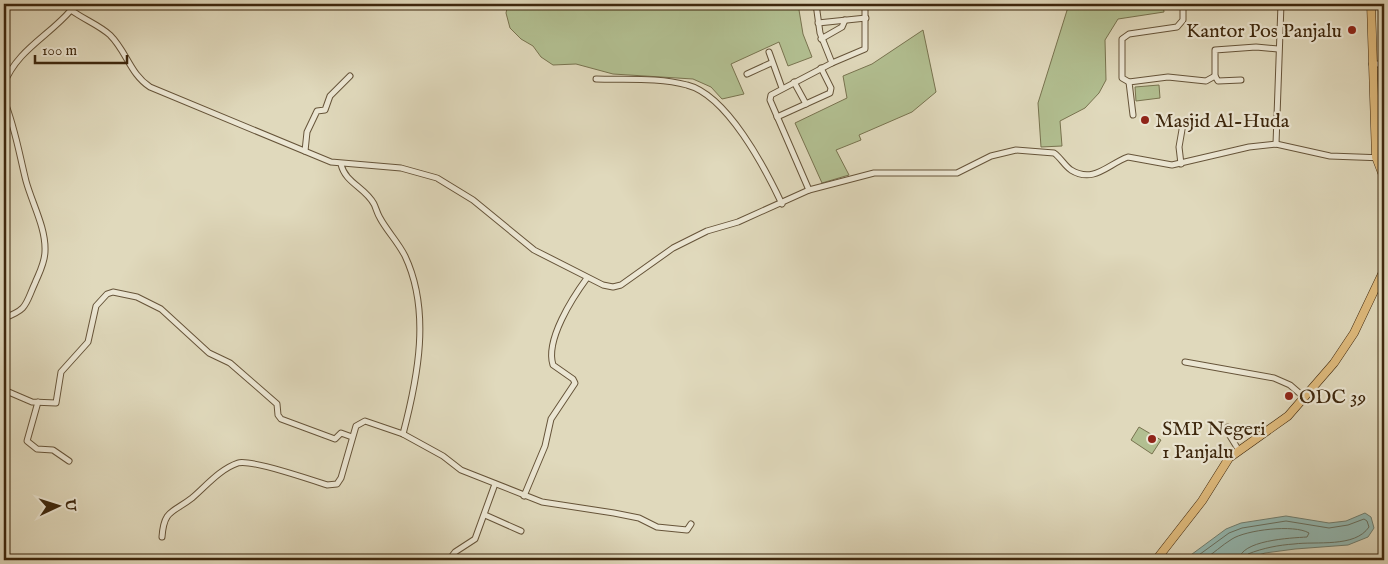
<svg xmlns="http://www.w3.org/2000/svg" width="1388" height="564" viewBox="0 0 1388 564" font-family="'IM FELL English',serif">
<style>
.green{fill:#b2bf91;stroke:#78734f}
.water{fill:#94bab4;stroke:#717f71}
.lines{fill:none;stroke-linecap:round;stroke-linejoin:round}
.shore{stroke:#687060;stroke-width:1}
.minor-casing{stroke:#665439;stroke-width:7}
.primary-casing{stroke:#3d270d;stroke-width:9}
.minor{stroke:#ebe6d3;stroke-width:5}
.primary{stroke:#e0bc7e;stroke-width:8}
.poi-dot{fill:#8f2418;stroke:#ebe6d3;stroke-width:2}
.labels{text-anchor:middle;stroke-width:4.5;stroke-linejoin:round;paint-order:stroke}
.poi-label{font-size:20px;fill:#3d270d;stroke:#ebe6d3;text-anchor:start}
</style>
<rect width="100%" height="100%" fill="#e0d9bc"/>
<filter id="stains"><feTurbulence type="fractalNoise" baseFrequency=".004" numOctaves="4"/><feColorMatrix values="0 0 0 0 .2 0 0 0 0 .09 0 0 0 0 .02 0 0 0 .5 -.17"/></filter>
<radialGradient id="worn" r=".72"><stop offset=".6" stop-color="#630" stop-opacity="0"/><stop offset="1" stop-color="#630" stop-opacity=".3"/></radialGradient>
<g class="green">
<polygon points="508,4 798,4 803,34 812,57 788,66 779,42 731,64 744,94 722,99 711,87 693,79 613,74 576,64 553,65 541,57 533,46 521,39 510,28 506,13"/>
<polygon points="1069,4 1163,4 1164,12 1118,19 1105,40 1106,80 1099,93 1085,108 1060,121 1062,146 1041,147 1038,103"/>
<polygon points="923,30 936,92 912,112 859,135 861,140 836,150 849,175 822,183 795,123 847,98 843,76 872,64"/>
<polygon points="1159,85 1160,98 1136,101 1135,87"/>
<polygon points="1139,427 1161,440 1152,454 1131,440"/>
</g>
<polygon class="water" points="1365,513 1371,517 1374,528 1368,537 1348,545 1295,549 1265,553 1243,560 1184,560 1226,529 1241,523 1286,516 1329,523 1346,521"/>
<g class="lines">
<g class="shore">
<path d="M1192,560l37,-27 13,-5 44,-7 43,7 19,-3 16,-6 3,2 2,6c-14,21 -53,14 -75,17 -15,1 -31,4 -46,10l-3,6"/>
<path d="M1203,560c10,-6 19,-15 29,-21 14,-9 62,-15 77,-6l-2,4c-16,1 -67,3 -68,23"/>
</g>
<g class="minor-casing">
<g id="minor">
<path d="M71,4v6c12,9 28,15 39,25 17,17 20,39 40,52l181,75 70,6 36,10 36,22 61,50 69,35 10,2 8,-2 52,-37 34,-17 31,-9 71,-32 65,-17h83l34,-17 25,-6 38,3c7,5 10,12 17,17 23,14 37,-6 57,-13l44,8 77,-18 27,-3 54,12 54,2"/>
<polyline points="816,4 820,33 832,63"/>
<polyline points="818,23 866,18"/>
<polyline points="821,39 842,27 845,20"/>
<polyline points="769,52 782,88"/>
<polyline points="1372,64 1384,64"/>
<polyline points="747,74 771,63"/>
<path d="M596,79c29,1 63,-2 91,6 40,10 78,83 95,119"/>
<polyline points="1241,80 1218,81 1215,76 1215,50 1256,47 1278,49"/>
<polyline points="794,82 806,104"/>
<polyline points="1129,82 1122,78 1122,39 1129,34 1177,27 1183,20 1183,4"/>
<path d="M4,84c13,-34 45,-48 67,-74"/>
<path d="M4,100c11,27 15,53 22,81 6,22 20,47 19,70 0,12 -6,22 -10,32 -10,22 -7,26 -31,35"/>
<polyline points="1133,115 1129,82 1168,77 1206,81 1215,76"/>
<polyline points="777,117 830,93 831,88 821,68"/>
<polyline points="1276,144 1281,4"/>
<polyline points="305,151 307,132 317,111 325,110 330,96 350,76"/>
<path d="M341,164c4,19 24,23 33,40 2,4 3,9 6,14 7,13 18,24 25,38 26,55 13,121 -2,178"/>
<polyline points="1181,164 1179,147 1183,124"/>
<polyline points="809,190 770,100 771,95 832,63 865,49 865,4"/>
<polyline points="1185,362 1274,378 1290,385 1305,398"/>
<polyline points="4,390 32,402 56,403 61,372 88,342 96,306 107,294 113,292 137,297 161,309 209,353 230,363 277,404 278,415 281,419 335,439 341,433 352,437"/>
<polyline points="38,402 27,441 37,449 53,450 69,461"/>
<polyline points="1228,427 1230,436 1238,449"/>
<path d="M524,496l21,-50 6,-27 24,-36 -2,-4 -20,-14c-8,-25 20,-68 34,-87"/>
<polyline points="485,515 521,531"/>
<path d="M162,537c2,-28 11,-24 30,-39 14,-12 28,-29 46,-35 12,-4 74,17 89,22l10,-1 4,-6 15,-52 9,-5 38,13 40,22 18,14 81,32 72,11 25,5 18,9 30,3 4,-6"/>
<polyline points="449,560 455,552 475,539 495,484"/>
</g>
</g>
<g class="primary-casing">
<g id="primary">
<polyline points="1371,4 1376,157 1384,178"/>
<polyline points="1156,560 1202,501 1229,458 1288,416 1334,363 1354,333 1384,270"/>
</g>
</g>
<use href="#minor" class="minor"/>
<use href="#primary" class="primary"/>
</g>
<g class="poi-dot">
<circle cx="1352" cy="30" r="5"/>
<circle cx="1145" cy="120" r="5"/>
<circle cx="1289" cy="396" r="5"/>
<circle cx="1152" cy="439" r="5"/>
</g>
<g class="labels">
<g class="poi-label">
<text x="1342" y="37" text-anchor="end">Kantor Pos Panjalu</text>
<text x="1155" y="127">Masjid Al-Huda</text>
<text x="1299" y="403">ODC 39</text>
<text x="1162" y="435">SMP Negeri<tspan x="1162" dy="23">1 Panjalu</tspan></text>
</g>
</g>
<rect width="1388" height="564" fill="none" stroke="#e0d9bc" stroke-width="20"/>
<rect x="5" y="5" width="1378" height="554" fill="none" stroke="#3d270d" stroke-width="2.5"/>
<rect x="10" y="10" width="1368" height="544" fill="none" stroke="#3d270d"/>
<g transform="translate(58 506) rotate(86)" stroke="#ebe6d3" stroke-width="4" paint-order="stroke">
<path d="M0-4L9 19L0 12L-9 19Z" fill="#3d270d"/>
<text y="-8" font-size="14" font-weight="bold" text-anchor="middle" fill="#3d270d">U</text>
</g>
<path d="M35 55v8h92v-8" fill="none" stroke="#3d270d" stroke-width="2.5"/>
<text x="42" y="55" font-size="15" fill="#3d270d" stroke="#ebe6d3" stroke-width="4" paint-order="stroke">100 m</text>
<rect width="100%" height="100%" filter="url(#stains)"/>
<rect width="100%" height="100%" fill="url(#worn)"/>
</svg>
